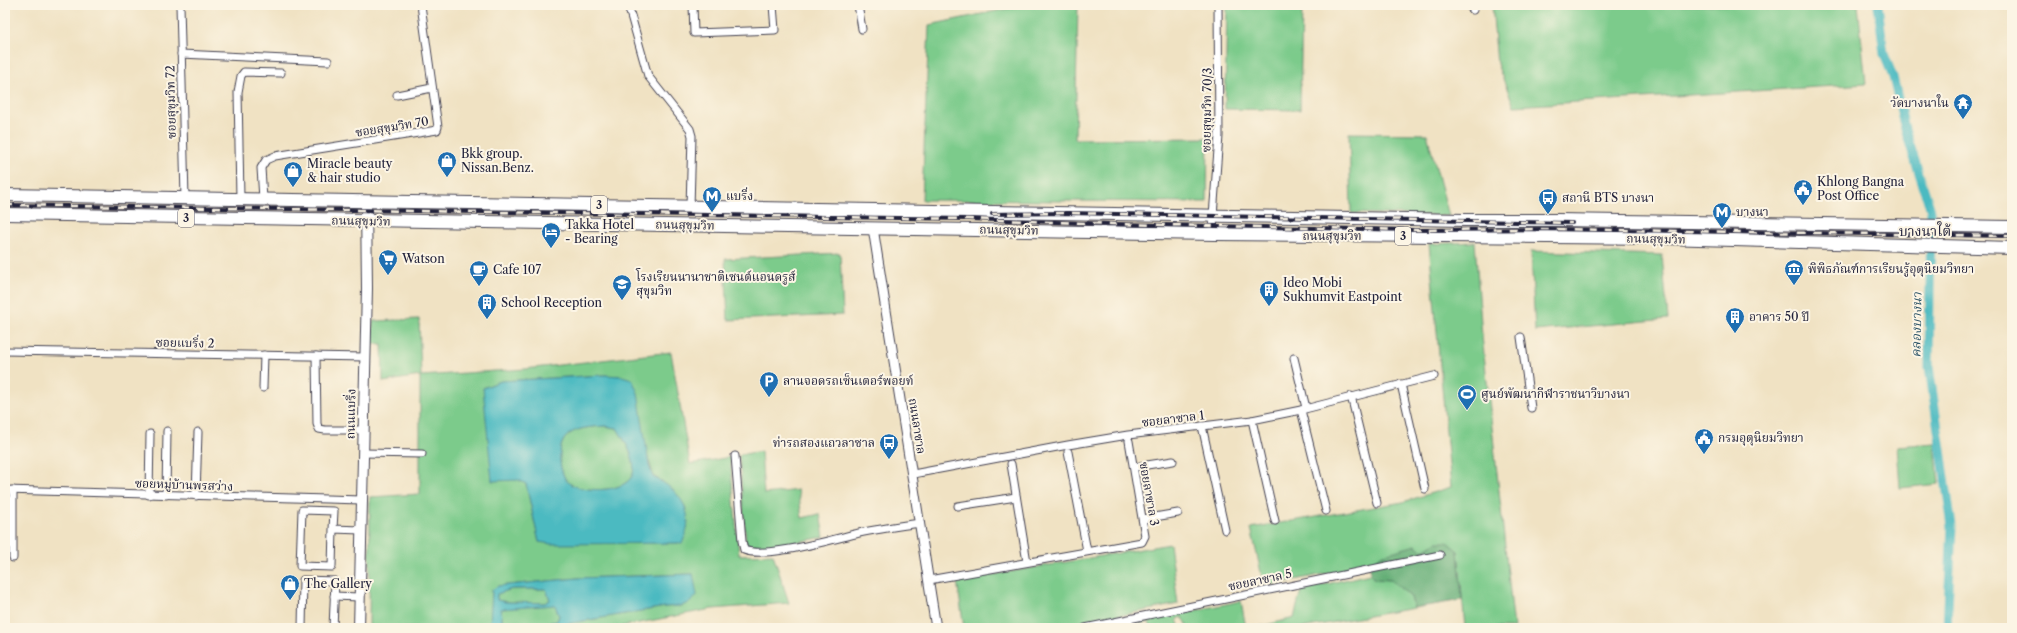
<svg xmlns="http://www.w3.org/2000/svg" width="2017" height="633" viewBox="0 0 2017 633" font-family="'Libre Caslon Text','Noto Serif Thai',serif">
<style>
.green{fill:#7ccb8b;stroke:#4f7663;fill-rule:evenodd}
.forest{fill:#65af77;stroke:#446859}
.water{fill:#4bbac1;stroke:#366e7e;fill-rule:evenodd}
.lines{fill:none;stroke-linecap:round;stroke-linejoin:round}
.canal{stroke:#4bbac1;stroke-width:9}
.minor-casing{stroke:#413f4f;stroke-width:9}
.tertiary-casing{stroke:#413f4f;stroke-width:11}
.secondary-casing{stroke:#413f4f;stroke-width:12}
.trunk-casing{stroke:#413f4f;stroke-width:14}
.minor{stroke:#fff;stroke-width:7}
.tertiary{stroke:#fff;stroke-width:9}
.secondary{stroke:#fff;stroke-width:10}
.trunk{stroke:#fff;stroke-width:12}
.rail-casing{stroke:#22223b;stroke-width:4}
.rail{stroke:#fcf5e5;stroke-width:2.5;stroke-dasharray:8;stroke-linecap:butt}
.labels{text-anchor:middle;stroke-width:4;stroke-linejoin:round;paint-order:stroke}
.shield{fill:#fcf5e5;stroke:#63616e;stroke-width:1}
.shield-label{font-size:11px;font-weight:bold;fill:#22223b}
.street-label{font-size:12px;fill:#22223b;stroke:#fcf5e5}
.poi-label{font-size:12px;fill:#22223b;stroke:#fcf5e5;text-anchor:start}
.water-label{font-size:13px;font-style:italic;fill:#30576a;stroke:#fcf5e5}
.quarter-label{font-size:14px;fill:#22223b;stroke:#fcf5e5}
</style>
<rect width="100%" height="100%" fill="#fcf5e5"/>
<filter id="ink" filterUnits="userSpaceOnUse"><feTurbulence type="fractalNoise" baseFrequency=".025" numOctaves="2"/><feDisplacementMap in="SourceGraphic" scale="8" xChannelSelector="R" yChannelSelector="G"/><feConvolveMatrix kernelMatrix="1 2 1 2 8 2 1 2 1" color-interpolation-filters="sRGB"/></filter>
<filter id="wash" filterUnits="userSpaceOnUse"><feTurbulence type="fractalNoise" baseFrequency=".012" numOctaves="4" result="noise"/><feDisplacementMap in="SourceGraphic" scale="16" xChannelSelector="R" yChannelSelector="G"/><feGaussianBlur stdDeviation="0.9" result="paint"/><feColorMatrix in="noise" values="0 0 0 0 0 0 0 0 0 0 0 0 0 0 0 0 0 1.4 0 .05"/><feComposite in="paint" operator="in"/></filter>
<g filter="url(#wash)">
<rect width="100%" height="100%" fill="#f0e2c3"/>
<g class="green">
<polygon points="1025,5 1078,5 1075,139 1208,138 1207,202 922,200 929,25"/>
<polygon points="1227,5 1302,5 1300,110 1225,109"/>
<polygon points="1492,5 1858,5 1866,84 1514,106 1497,64"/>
<polygon points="1349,133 1427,134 1449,216 1351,213"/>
<polygon points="1475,242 1482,336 1514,628 1465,628 1458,551 1437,542 1422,551 1381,555 1370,565 1264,586 1251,528 1403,502 1451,487 1429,244"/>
<polygon points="1531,251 1662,255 1668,319 1535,331"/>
<polygon points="840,253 843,315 728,320 725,259"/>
<path d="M419,319l2,57 104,-7 146,-17 19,112 40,-7 9,98 34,-1 16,49 -77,6 -99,19h-71l123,-21 17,-1 11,-32 -115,4 -80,8 -6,4 -1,38h-122l1,-131 50,-3v-118l-37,6 -1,-38h-11l2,-23zM603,375l19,1 32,101 8,4 24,27 -5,35 -142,-1 -13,-58 -7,-4 -36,-92 18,-7z"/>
<path d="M605,426l12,2c7,12 20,31 16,46 -7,19 -46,18 -61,11 -13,-6 -16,-36 -7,-47 9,-11 28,-11 40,-12z"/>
<polygon points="1935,443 1939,484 1900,488 1897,446"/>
<polygon points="761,451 764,494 798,490 802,518 820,514 824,537 771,547 749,548 746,544 739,455"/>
<polygon points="1170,544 1178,604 1057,628 964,628 957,581"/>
<polygon points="1370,574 1374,579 1391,580 1411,597 1414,608 1302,628 1254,628 1294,618 1301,590"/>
<polygon points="512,589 546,589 550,600 545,603 506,602 497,600 497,594"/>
<polygon points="1241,601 1246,628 1187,628 1186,622 1182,617 1177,619 1180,628 1151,628 1149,622 1118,628 1108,628"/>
<polygon points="555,604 559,616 557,621 525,628 503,628 501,609"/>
</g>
<polygon class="forest" points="1437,542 1447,542 1458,551 1462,600 1414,608 1411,597 1391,580 1374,579 1370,574 1370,565 1381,555 1416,545 1422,551"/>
<g class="water">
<path d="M604,375l18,1 10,3 6,14 11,72 4,12c28,13 44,37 29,66l-131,1 -12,-2 -13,-58 -7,-4 -27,1 -9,-93 18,-7zM605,426l12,2c7,12 20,31 16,46 -7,19 -46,18 -61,11 -13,-6 -16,-36 -7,-47 9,-11 28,-11 40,-12z"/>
<path d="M693,574l4,21c-8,12 -18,11 -32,12l-123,21h-17l32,-7 2,-5 -4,-11 -54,4 2,19h-12c-2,-7 1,-28 1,-38l6,-4 80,-8zM512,589h34l4,11 -5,3 -39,-1 -9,-2v-6z"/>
</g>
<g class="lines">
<polyline class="canal" points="1878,5 1884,54 1893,77 1905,129 1931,211 1929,367 1952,526 1947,628"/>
</g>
</g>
<g filter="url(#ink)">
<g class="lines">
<g class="minor-casing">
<g id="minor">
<polyline points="180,5 185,198"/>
<polyline points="628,5 648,76 690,129 692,136 690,207"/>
<polyline points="693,5 694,33 775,30 773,5"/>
<polyline points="858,5 862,29"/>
<polyline points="1468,5 1473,10"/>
<polyline points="181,54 328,61"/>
<polyline points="397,95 432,88"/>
<polyline points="240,198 238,92 241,76 244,72 281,73"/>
<polyline points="263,199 261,168 266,160 275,156 437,130 438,127 421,5"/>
<polyline points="1214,234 1213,216 1219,136 1218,5"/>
<polyline points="1521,337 1531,408"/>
<polyline points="5,351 366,357"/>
<polyline points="316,356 317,424 319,429 325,430 364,430"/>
<polyline points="1294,358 1306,408"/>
<polyline points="1401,384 1425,489"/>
<polyline points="263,388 264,355"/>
<polyline points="1351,396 1377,503"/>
<polyline points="1301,410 1326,511"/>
<polyline points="1252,420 1275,521"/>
<polyline points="1202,426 1225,530"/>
<polyline points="1068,452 1087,551"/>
<polyline points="363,453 422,454"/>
<path d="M735,456l7,85 2,9c22,9 89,-11 115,-17 20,-4 41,-7 61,-10"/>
<polyline points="1011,464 1027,562"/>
<polyline points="1134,467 1173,461"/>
<polyline points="913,474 1068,445 1128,435 1252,420 1301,410 1434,376"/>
<polyline points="5,490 362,500"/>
<polyline points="149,495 150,434"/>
<polyline points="166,495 167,431"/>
<polyline points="196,496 198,432"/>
<polyline points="958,506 1016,497"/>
<polyline points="1143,519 1178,513"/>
<polyline points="333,529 332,567 300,566 302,510 334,511 333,529 361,530"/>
<polyline points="13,558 13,490"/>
<polyline points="929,580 1142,542 1145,536 1129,441"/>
<polyline points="334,596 359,597"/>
<polyline points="302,628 303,580 335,581 333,628"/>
<polyline points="1085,628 1440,555"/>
</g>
</g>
<g class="tertiary-casing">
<polyline id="tertiary" points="873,228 936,628"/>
</g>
<g class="secondary-casing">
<polyline id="secondary" points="359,628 367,288 366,201"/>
</g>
<g class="trunk-casing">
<g id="trunk">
<polyline points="5,195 1465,220 1557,220 2012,227"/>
<polyline points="5,214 1214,234 1664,238 2012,248"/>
</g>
</g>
<use href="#minor" class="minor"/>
<use href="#tertiary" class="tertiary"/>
<use href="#secondary" class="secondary"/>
<use href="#trunk" class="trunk"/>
<g class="rail-casing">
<g id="rail">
<polyline points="5,205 968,219 1113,224 1415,230 1549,229 2012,236"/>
<polyline points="992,214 1068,213 1572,223"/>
</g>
</g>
<use href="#rail" class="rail"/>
</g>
</g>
<defs>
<g id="temple-pin" transform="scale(1)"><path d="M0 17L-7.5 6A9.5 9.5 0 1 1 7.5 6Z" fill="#1f6fb2" stroke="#fcf5e5"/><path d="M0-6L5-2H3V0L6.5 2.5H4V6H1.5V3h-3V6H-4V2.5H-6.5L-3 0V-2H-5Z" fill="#fff"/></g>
<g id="shop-pin" transform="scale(1)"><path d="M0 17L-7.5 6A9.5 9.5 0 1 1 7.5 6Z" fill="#1f6fb2" stroke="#fcf5e5"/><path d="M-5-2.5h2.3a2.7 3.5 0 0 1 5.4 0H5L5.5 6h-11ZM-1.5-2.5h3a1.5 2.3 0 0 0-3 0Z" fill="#fff"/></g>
<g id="civic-pin" transform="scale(1)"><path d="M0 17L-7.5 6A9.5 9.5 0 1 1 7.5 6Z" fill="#1f6fb2" stroke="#fcf5e5"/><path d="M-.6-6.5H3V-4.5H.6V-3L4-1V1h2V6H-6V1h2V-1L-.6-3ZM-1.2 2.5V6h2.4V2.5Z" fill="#fff"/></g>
<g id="metro-pin" transform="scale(1)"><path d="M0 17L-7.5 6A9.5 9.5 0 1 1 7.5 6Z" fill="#1f6fb2" stroke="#fcf5e5"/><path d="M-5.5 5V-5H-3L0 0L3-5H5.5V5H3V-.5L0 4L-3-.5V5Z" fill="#fff"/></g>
<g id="bus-pin" transform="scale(1)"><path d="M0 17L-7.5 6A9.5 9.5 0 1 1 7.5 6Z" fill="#1f6fb2" stroke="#fcf5e5"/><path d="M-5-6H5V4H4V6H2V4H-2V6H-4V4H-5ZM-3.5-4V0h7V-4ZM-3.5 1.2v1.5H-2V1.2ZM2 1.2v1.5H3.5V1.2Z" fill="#fff"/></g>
<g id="hotel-pin" transform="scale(1)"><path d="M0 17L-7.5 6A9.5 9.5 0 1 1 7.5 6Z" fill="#1f6fb2" stroke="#fcf5e5"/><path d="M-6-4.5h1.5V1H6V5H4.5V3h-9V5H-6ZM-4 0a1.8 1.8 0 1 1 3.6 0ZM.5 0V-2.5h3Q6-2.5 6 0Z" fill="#fff"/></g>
<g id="supermarket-pin" transform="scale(1)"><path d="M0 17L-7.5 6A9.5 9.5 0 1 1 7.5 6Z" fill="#1f6fb2" stroke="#fcf5e5"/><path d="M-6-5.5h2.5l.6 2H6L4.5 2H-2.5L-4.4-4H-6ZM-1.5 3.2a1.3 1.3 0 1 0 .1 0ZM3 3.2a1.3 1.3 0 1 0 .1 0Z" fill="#fff"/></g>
<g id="museum-pin" transform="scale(1)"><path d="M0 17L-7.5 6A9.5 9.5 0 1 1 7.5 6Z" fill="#1f6fb2" stroke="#fcf5e5"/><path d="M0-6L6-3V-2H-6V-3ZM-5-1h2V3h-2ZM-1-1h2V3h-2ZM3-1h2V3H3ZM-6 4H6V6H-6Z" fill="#fff"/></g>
<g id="cafe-pin" transform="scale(1)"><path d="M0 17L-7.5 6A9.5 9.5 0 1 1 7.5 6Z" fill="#1f6fb2" stroke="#fcf5e5"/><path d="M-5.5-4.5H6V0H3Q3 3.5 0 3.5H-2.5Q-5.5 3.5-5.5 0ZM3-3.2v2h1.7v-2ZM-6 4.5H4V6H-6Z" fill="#fff"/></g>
<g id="school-pin" transform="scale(1)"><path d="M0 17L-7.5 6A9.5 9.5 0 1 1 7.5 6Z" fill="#1f6fb2" stroke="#fcf5e5"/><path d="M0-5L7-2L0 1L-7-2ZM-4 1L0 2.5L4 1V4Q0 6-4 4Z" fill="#fff"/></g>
<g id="building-pin" transform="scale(1)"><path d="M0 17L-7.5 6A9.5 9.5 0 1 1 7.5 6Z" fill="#1f6fb2" stroke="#fcf5e5"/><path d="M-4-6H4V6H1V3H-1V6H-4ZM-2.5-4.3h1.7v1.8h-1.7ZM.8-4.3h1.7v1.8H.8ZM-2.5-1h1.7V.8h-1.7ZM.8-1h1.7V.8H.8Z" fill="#fff"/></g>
<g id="parking-pin" transform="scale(1)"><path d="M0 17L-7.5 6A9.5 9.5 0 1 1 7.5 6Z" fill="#1f6fb2" stroke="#fcf5e5"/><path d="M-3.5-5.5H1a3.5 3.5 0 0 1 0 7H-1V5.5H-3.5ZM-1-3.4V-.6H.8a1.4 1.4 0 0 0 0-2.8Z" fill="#fff"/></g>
<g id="stadium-pin" transform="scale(1)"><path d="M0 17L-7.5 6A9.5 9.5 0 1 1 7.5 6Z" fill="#1f6fb2" stroke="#fcf5e5"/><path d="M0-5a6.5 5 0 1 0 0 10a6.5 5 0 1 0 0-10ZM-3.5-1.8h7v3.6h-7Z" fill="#fff"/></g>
</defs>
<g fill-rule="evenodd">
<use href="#temple-pin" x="1963" y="103"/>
<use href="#shop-pin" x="447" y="161"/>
<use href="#shop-pin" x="293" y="171"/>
<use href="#civic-pin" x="1803" y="189"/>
<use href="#metro-pin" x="712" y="196"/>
<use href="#bus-pin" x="1548" y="198"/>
<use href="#metro-pin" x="1722" y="212"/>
<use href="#hotel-pin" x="551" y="232"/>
<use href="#supermarket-pin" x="388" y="259"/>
<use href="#museum-pin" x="1794" y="269"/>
<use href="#cafe-pin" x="479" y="270"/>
<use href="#school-pin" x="622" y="284"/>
<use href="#building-pin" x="1269" y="290"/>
<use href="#building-pin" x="487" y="303"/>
<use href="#building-pin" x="1735" y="317"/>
<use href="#parking-pin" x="769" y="381"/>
<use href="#stadium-pin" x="1467" y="394"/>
<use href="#civic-pin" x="1704" y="438"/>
<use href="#bus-pin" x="889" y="443"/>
<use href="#shop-pin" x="290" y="584"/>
</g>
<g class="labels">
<g class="shield">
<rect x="591" y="196" width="16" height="18" rx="3"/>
<rect x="178" y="209" width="16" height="18" rx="3"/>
<rect x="1395" y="227" width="16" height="18" rx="3"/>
</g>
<g class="shield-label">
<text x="599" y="209">3</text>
<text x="186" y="222">3</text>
<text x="1403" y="240">3</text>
</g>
<g class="street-label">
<text transform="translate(171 102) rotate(-91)" y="4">ซอยสุขุมวิท 72</text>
<text transform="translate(1207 110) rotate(-89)" y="4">ซอยสุขุมวิท 70/3</text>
<text transform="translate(392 127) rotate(-9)" y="4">ซอยสุขุมวิท 70</text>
<text transform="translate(361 221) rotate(1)" y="4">ถนนสุขุมวิท</text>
<text transform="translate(685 225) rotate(1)" y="4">ถนนสุขุมวิท</text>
<text transform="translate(1009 230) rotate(1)" y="4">ถนนสุขุมวิท</text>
<text x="1332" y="240">ถนนสุขุมวิท</text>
<text transform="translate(1656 239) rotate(1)" y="4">ถนนสุขุมวิท</text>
<text transform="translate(185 343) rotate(1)" y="4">ซอยแบริ่ง 2</text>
<text transform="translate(351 414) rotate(-89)" y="4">ถนนแบริ่ง</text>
<text transform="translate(1173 419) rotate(-7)" y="4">ซอยลาซาล 1</text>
<text transform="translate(917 426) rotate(81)" y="4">ถนนลาซาล</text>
<text transform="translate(184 485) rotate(2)" y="4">ซอยหมู่บ้านพรสว่าง</text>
<text transform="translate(1149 494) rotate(80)" y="4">ซอยลาซาล 3</text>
<text transform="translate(1260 580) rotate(-12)" y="4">ซอยลาซาล 5</text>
</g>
<g class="poi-label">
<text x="1949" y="107" text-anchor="end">วัดบางนาใน</text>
<text x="461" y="158">Bkk group.<tspan x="461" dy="14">Nissan.Benz.</tspan></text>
<text x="307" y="168">Miracle beauty<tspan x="307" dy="14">&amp; hair studio</tspan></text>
<text x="1817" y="186">Khlong Bangna<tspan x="1817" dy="14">Post Office</tspan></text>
<text x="726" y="200">แบริ่ง</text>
<text x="1562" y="202">สถานี BTS บางนา</text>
<text x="1736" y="216">บางนา</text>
<text x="565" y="229">Takka Hotel<tspan x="565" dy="14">- Bearing</tspan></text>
<text x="402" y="263">Watson</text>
<text x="1808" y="273">พิพิธภัณฑ์การเรียนรู้อุตุนิยมวิทยา</text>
<text x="493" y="274">Cafe 107</text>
<text x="636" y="281">โรงเรียนนานาชาติเซนต์แอนดรูส์<tspan x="636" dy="14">สุขุมวิท</tspan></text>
<text x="1283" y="287">Ideo Mobi<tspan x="1283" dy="14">Sukhumvit Eastpoint</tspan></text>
<text x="501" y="307">School Reception</text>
<text x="1749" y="321">อาคาร 50 ปี</text>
<text x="783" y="385">ลานจอดรถเซ็นเตอร์พอยท์</text>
<text x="1481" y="398">ศูนย์พัฒนากีฬาราชนาวีบางนา</text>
<text x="1718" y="442">กรมอุตุนิยมวิทยา</text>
<text x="875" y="447" text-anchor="end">ท่ารถสองแถวลาซาล</text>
<text x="304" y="588">The Gallery</text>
</g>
<g class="water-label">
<text transform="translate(1916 325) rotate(-89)" y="5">คลองบางนา</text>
</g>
<g class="quarter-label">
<text x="1925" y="236">บางนาใต้</text>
</g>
</g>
<rect width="2017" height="633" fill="none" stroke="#fcf5e5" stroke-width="20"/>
</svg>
